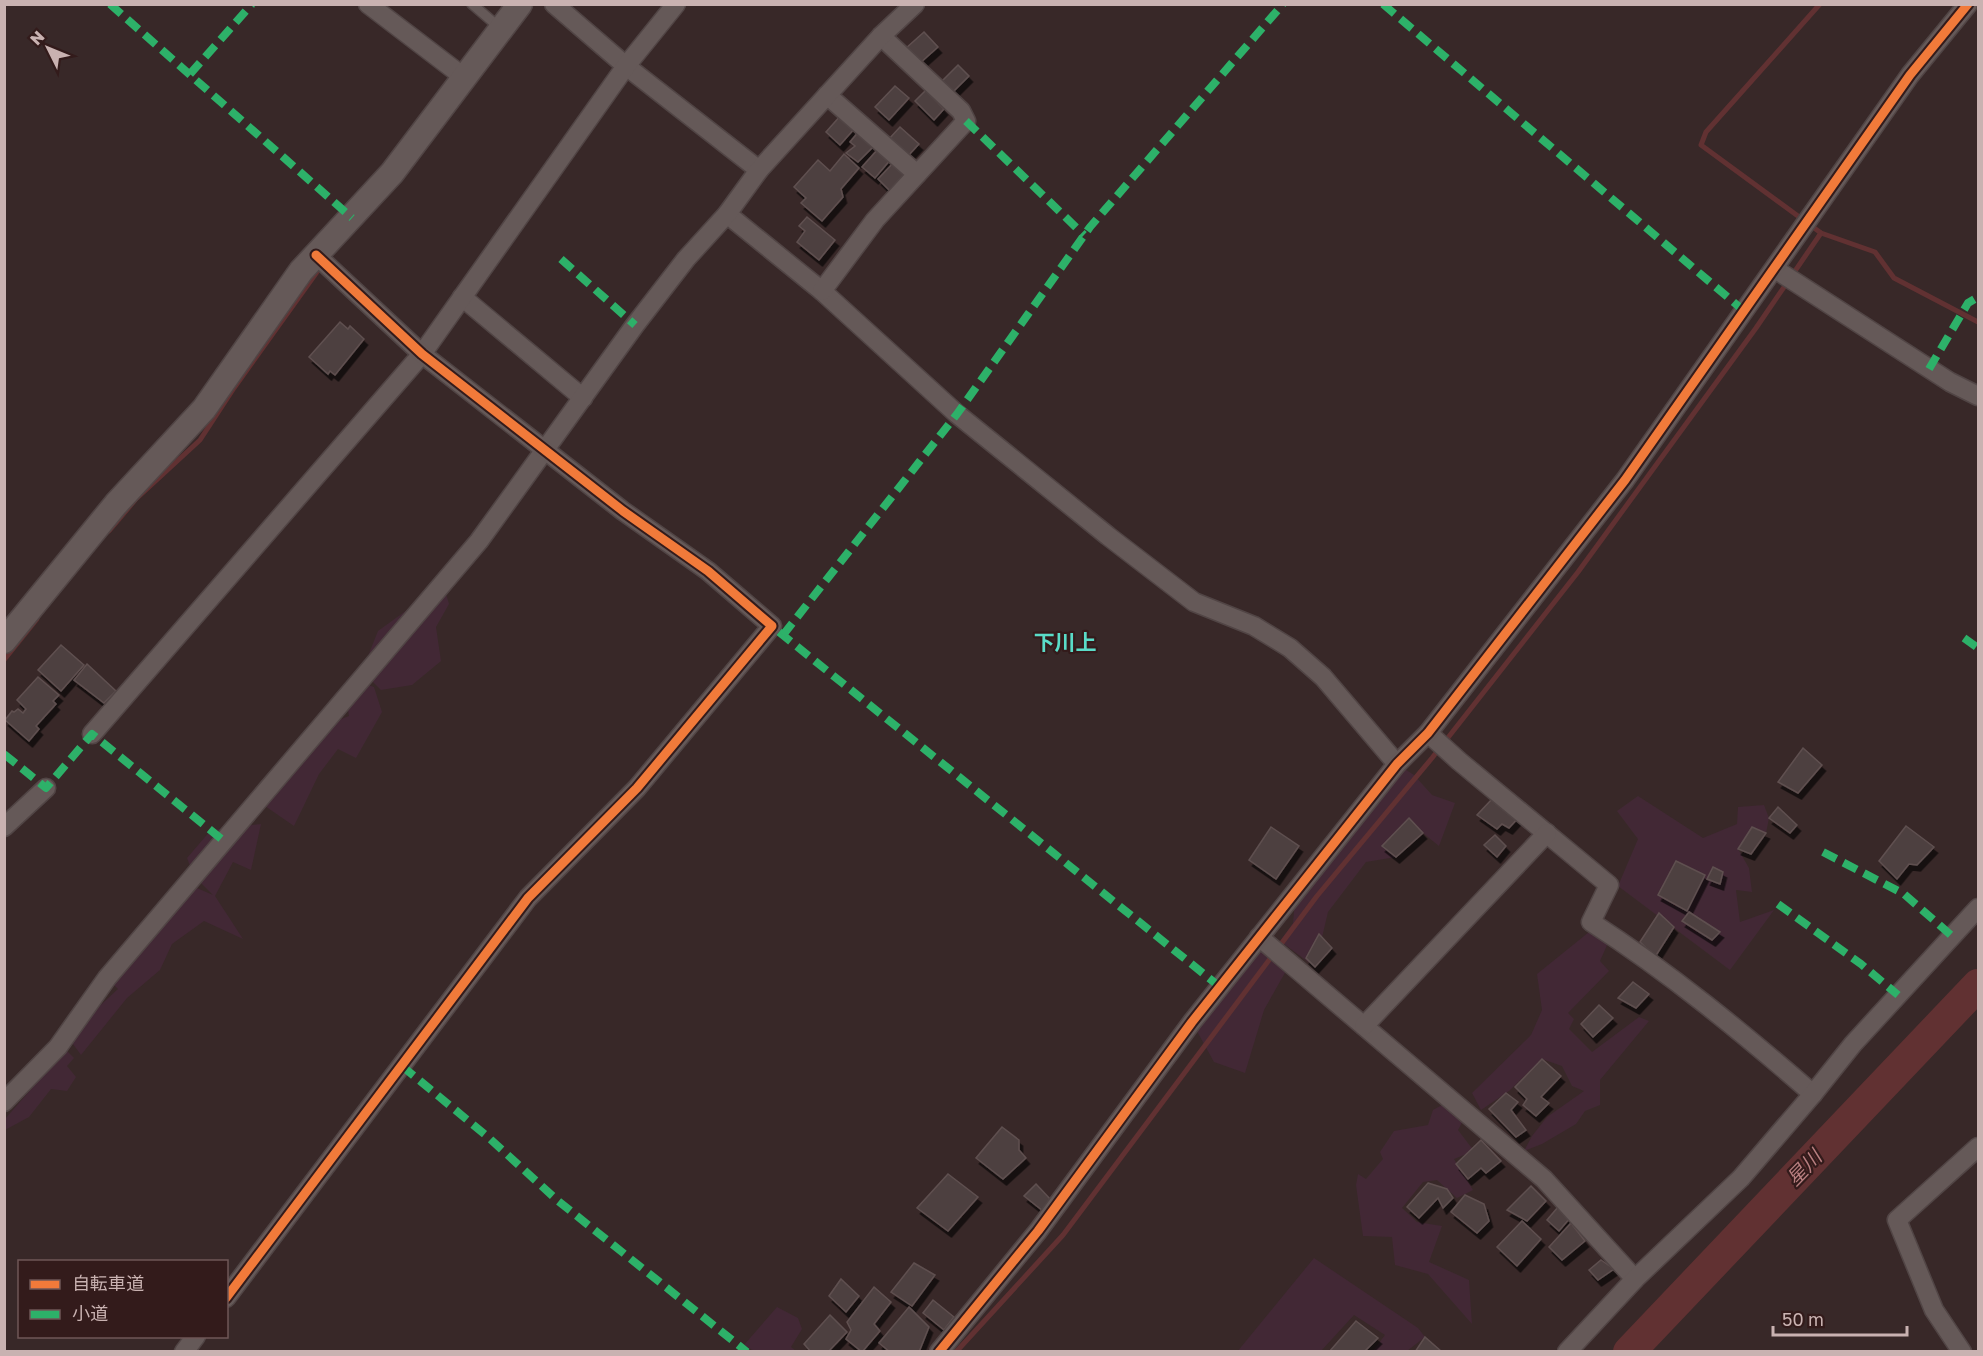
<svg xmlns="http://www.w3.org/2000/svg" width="1983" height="1356" viewBox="0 0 1983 1356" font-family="'Golos Text','Noto Sans JP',sans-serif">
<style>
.green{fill:#422835}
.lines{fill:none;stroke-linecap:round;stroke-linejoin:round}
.stream{stroke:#613132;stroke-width:5}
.river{stroke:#613132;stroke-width:32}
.building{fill:#4e4040;stroke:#5f5050;stroke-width:1.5;filter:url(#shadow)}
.service-casing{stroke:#514545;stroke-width:12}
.minor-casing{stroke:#514545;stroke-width:21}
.tertiary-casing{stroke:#514545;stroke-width:27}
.service{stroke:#655958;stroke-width:9}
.minor{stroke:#655958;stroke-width:18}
.tertiary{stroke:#655958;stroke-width:24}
.quiet{stroke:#2db169;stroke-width:8;stroke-dasharray:15 8;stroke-linecap:butt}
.cycleway-casing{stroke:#331b1b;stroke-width:13}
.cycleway{stroke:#f17a3a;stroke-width:9}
.labels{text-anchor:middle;stroke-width:4.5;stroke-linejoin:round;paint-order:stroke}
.water-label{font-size:20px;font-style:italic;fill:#b87f80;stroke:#331b1b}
.quarter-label{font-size:21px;font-weight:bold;fill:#5adcc8;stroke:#331b1b}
</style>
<defs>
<filter id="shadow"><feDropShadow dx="3.5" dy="6" stdDeviation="0" flood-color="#0009"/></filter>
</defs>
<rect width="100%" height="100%" fill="#382828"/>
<g class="green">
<polygon points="443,584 449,604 436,627 441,661 412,685 381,690 362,671 378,631"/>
<polygon points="359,682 374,687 382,712 356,758 338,749 319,774 294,826 265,806 321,727 349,716 346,698"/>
<polygon points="1397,764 1414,775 1432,795 1455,803 1439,846 1423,833 1396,857 1366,862 1328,912 1315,967 1280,941 1293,923 1295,900"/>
<polygon points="1638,796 1703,838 1737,824 1738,807 1764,805 1769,818 1766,833 1752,827 1738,849 1749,868 1752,892 1736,890 1740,922 1774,910 1730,970 1618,886 1638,839 1617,811"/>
<polygon points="261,824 251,870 233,862 215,896 243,939 204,921 172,944 160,970 127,998 81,1055 67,1036 118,989 107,978 179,894 197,888 213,895 194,876 187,858 211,830"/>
<polygon points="1594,928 1608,943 1600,961 1609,971 1568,1013 1574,1019 1569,1029 1592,1052 1639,1017 1649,1021 1600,1080 1600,1105 1585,1111 1576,1124 1542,1144 1524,1151 1532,1136 1547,1117 1584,1091 1572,1086 1562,1066 1542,1059 1509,1091 1481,1110 1472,1093 1531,1035 1542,1010 1537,974"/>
<polygon points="1271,950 1286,971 1264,1010 1245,1073 1214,1062 1192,1022 1246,954"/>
<polygon points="66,1050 74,1058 67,1066 76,1077 67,1091 51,1089 29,1117 5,1130 5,1119 33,1087 47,1064"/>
<polygon points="1460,1095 1467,1113 1458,1130 1474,1151 1454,1159 1473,1190 1457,1198 1437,1180 1423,1182 1402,1208 1417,1222 1442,1226 1429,1262 1469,1280 1472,1324 1428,1274 1395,1265 1392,1237 1363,1236 1356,1185 1358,1174 1366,1179 1383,1159 1380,1152 1394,1131 1428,1125 1433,1110"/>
<polygon points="1314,1258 1418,1328 1425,1337 1407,1351 1373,1351 1385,1335 1354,1315 1321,1351 1237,1352"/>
<polygon points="777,1307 798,1318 802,1329 791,1347 796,1351 754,1351 744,1345"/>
</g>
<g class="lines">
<g class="stream">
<polyline points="1820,4 1706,132 1701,145 1821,233 1875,252 1894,278 1978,322"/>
<polyline points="109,531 136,499 200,440 234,388 322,265"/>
<polyline points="4,660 37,619"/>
<polyline points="956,1352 1063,1235 1317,896 1432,758 1578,572 1756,328 1821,233"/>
</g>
<polyline class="river" points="1629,1352 1978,985"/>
</g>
<g class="building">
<polygon points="924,32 938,47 919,64 905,49"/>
<polygon points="958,65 969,76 950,95 939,84"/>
<polygon points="895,86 909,98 889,120 875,107"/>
<polygon points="926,90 944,109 934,120 915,101"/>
<polygon points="841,115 855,128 840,145 826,132"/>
<polygon points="900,127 919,144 907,157 888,140"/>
<polygon points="859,131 874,146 858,162 846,153 855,146 850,142"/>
<polygon points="878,149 891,159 875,178 862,167"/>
<polygon points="844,154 859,168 841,189 843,197 822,221 801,203 806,198 794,187 818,160 830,171"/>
<polygon points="895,161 909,174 892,193 878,179"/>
<polygon points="807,217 835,240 819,260 797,242 805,231 799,226"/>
<polygon points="340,322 348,329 350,326 364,339 335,375 330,371 328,374 309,357"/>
<polygon points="61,645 84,665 61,691 38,670"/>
<polygon points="87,664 116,691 104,703 74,680"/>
<polygon points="38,677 59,695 53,701 56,704 36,726 39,729 29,741 5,720 12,711 14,712 18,709 23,713 26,709 17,700"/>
<polygon points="1803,748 1822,765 1798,793 1778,782"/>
<polygon points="1493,798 1519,817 1509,828 1502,824 1497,829 1477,815"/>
<polygon points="1778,807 1797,825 1790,833 1769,818"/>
<polygon points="1409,818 1423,833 1396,857 1382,846"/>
<polygon points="1906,826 1934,847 1917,865 1909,864 1897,879 1879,861"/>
<polygon points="1271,827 1299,846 1276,879 1249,860"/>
<polygon points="1752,827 1766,833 1751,854 1738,849"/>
<polygon points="1495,835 1506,846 1497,857 1484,845"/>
<polygon points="1676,861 1705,875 1687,911 1658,895"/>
<polygon points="1713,867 1723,872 1720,884 1707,879"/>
<polygon points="1689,912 1720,932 1712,940 1682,921"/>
<polygon points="1659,913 1674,927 1655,957 1640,942"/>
<polygon points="1319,934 1332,948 1315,967 1306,958"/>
<polygon points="1633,982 1649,994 1636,1008 1618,998"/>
<polygon points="1599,1005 1613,1018 1593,1037 1581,1024"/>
<polygon points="1542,1059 1561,1076 1541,1097 1549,1103 1536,1116 1523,1105 1527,1099 1515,1087"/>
<polygon points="1506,1093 1518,1102 1511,1110 1526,1130 1516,1137 1489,1109"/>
<polygon points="1002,1127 1019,1140 1019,1150 1026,1158 1003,1179 976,1158"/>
<polygon points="1481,1140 1501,1161 1486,1173 1481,1168 1468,1179 1456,1164"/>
<polygon points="948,1174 978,1197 948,1231 917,1208"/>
<polygon points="1428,1183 1447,1189 1453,1198 1443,1208 1438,1198 1419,1218 1407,1207"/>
<polygon points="1036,1184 1052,1201 1043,1211 1024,1196"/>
<polygon points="1531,1186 1546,1201 1527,1221 1507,1210"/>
<polygon points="1465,1195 1484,1204 1489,1221 1477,1233 1451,1212"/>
<polygon points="1558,1207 1570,1218 1559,1231 1547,1220"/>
<polygon points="1522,1221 1541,1239 1517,1266 1497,1247"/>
<polygon points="1571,1223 1585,1241 1562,1260 1549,1247"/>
<polygon points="1601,1260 1614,1269 1598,1280 1589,1270"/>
<polygon points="914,1263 935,1275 912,1306 891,1292"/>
<polygon points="841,1279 859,1296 846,1312 829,1296"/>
<polygon points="874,1287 891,1302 874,1324 880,1331 862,1352 846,1339 851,1330 847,1322"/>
<polygon points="933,1300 954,1317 944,1330 923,1313"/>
<polygon points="909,1307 929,1327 919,1352 890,1352 879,1343"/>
<polygon points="830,1315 847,1332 828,1352 811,1352 804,1344"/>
<polygon points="1356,1321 1378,1338 1364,1352 1329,1352"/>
<polygon points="1425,1337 1442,1352 1415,1352"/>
</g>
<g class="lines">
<g class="service-casing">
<polyline id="service" points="472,4 500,28"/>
</g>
<g class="minor-casing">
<g id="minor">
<polyline points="368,4 465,78"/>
<polyline points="554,4 626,66 759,170"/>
<polyline points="827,95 917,174"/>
<polyline points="727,214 822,291 957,414 1108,536 1194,602 1254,626 1290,648 1323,677 1397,764"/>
<polyline points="1775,269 1950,382 1978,396"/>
<polyline points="822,291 875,220 966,121 961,111 881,36"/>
<polyline points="462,297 583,398"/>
<path d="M1428,733l31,28 150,124 -18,37c79,51 152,111 222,172"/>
<polyline points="92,734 422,354 626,66 676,4"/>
<polyline points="4,827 46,788"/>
<polyline points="1259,937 1544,1179 1635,1279"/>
<polyline points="1364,1026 1547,833"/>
<polyline points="4,1102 58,1047 107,978 479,541 635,325 686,259 727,214 759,170 881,36 915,4"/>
<polyline points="226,1298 528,898 637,788 772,626 708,571 623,511 422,354 316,255"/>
<polyline points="184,1352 196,1336"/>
<polyline points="939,1352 1038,1231 1192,1022 1397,764 1428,733 1625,480 1910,75 1968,4"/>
<polyline points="1567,1352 1635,1279 1741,1178 1813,1094 1853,1044 1978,908"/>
<polyline points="1962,1352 1934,1310 1897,1220 1978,1147"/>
</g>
</g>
<g class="tertiary-casing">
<polyline id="tertiary" points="4,641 116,504 204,409 301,271 392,173 520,4"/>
</g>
<use href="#service" class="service"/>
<use href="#minor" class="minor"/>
<use href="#tertiary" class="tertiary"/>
<g class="quiet">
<polyline points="110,4 352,218"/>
<polyline points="1383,4 1744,311"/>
<polyline points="190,74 252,4"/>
<polyline points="966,121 1084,235"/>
<polyline points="561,259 635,325"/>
<polyline points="1929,369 1968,303 1978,297"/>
<polyline points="779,632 1220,987"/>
<polyline points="783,635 957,414 1090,227 1283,4"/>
<polyline points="1964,638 1978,648"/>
<polyline points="4,754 46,788 92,734 224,841"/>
<polyline points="1823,852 1904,894 1952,936"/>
<polyline points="1778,904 1861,964 1898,995"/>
<polyline points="402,1066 488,1137 557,1200 747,1352"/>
</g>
<g class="cycleway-casing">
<g id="cycleway">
<polyline points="226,1298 528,898 637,788 772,626 708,571 623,511 422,354 316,255"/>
<polyline points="939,1352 1038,1231 1192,1022 1397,764 1428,733 1625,480 1910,75 1968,4"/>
</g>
</g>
<use href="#cycleway" class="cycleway"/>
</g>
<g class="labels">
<g class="water-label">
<text transform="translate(1804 1168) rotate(-46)" y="7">星川</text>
</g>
<g class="quarter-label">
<text x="1065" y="650">下川上</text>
</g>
</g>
<rect width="1983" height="1356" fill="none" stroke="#c9b2b1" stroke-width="12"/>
<rect x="18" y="1260" width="210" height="78" fill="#331b1b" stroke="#6f5757" stroke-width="1.5"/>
<rect x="30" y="1280" width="30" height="9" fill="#f17a3a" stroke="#6f5757" stroke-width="1.5"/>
<text x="72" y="1290" font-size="18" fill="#c9b2b1">自転車道</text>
<rect x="30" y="1310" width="30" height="9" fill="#2db169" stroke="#6f5757" stroke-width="1.5"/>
<text x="72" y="1320" font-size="18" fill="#c9b2b1">小道</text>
<g transform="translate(48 48) rotate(313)" stroke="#331b1b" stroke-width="4.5" paint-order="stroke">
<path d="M0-4.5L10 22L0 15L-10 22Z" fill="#c9b2b1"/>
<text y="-9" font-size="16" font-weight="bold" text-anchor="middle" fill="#c9b2b1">N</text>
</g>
<path d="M1773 1326v9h134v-9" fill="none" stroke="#c9b2b1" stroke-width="3"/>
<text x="1782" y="1326" font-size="18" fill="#c9b2b1" stroke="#331b1b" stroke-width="4.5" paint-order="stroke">50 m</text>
</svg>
